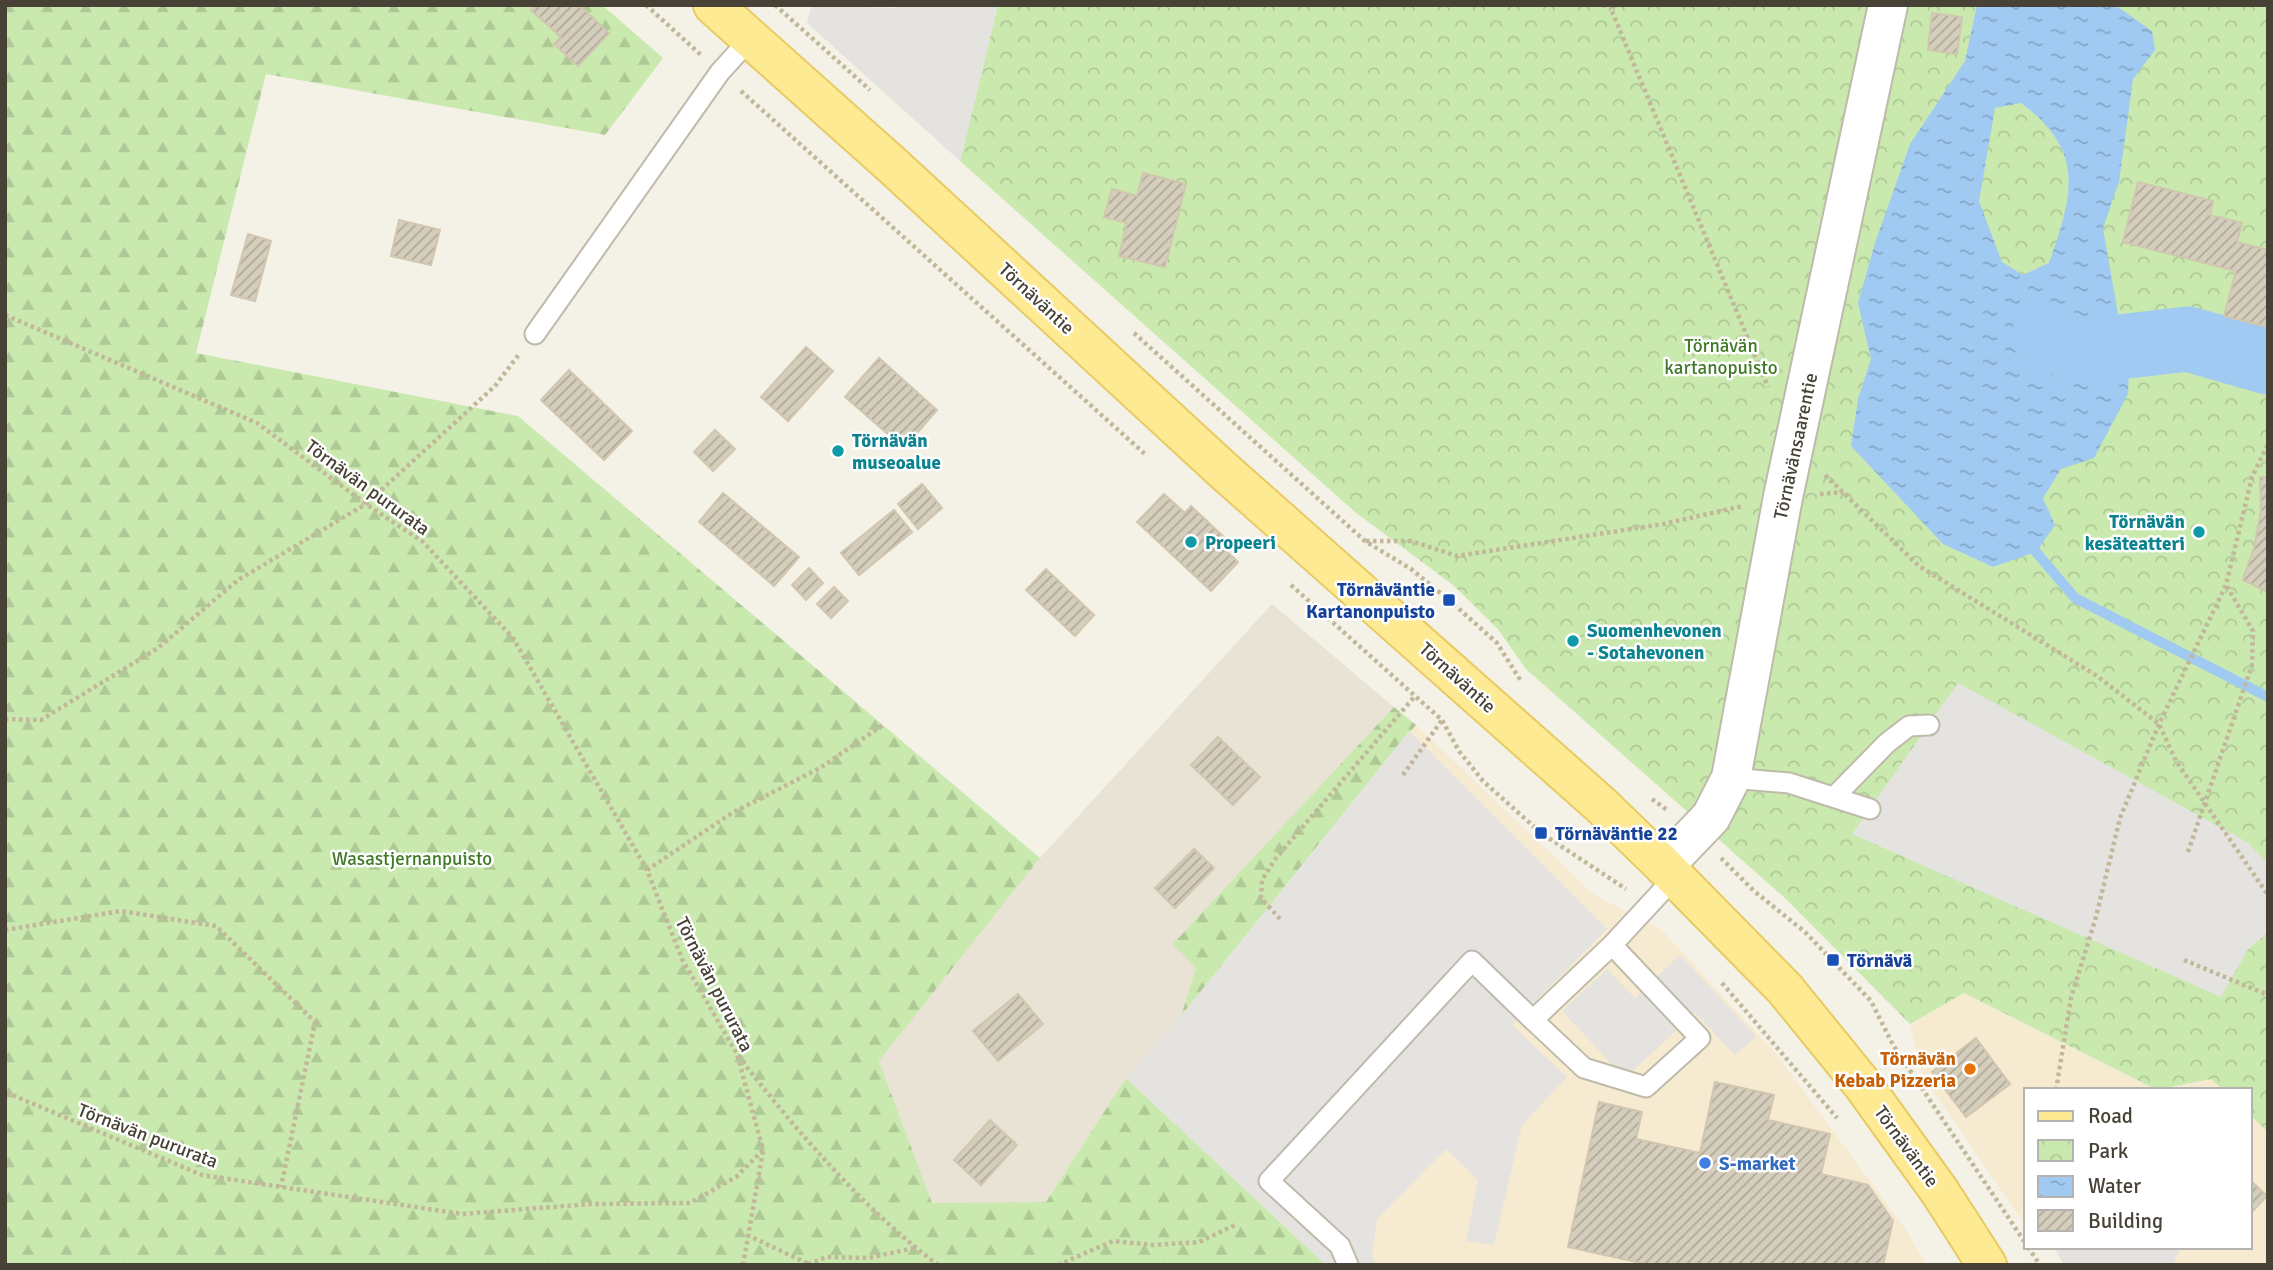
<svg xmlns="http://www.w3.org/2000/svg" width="2273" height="1270" viewBox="0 0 2273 1270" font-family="Signika,sans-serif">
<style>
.residential{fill:#e8e3d4}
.commercial{fill:#f6ead1}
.forest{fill:url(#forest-firs)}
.park{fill:url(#park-crowns)}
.parking{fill:#e5e3df}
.water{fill:url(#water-ripples);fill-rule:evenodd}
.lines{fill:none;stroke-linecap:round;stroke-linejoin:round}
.stream{stroke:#a1caf2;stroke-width:10}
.river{stroke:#a1caf2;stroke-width:65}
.building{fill:url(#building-hatch);stroke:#d1c6af;stroke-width:2}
.service-casing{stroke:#bfbaa9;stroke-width:23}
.minor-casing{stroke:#bfbaa9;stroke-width:42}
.primary-casing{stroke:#e7ca61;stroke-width:42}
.path{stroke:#c2b79a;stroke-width:4.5;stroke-dasharray:3.5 3.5;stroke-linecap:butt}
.service{stroke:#fff;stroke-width:19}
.minor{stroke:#fff;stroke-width:38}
.primary{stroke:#ffea94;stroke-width:38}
.culture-dot{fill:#0f9aa8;stroke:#fff;stroke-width:2.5}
.transit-dot{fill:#1a4fb4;stroke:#fff;stroke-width:2.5}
.food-dot{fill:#e8710a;stroke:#fff;stroke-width:2.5}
.shop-dot{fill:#3f7fe0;stroke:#fff;stroke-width:2.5}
.labels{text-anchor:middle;stroke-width:5;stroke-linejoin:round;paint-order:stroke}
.street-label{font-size:19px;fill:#474235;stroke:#fff}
.park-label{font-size:19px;fill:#3f7a27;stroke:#fff}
.culture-label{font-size:19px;font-weight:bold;fill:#0d838f;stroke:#fff;text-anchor:start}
.transit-label{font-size:19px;font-weight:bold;fill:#164399;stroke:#fff;text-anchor:start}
.food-label{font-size:19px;font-weight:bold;fill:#c56008;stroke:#fff;text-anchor:end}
.shop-label{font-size:19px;font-weight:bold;fill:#366cbe;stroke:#fff;text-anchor:start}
</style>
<defs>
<pattern id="forest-firs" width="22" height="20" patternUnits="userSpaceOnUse" patternTransform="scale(1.75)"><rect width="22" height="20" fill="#c9e9ae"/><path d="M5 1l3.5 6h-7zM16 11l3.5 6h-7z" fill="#aec996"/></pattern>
<pattern id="park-crowns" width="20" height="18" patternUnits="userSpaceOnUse" patternTransform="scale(1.75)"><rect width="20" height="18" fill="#c9e9ae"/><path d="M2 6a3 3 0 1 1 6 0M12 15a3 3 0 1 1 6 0" fill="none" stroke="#aec996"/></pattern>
<pattern id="water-ripples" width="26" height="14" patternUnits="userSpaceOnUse" patternTransform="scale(1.75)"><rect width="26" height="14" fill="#a1caf2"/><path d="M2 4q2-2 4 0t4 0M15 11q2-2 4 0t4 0" fill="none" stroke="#85a6c5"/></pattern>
<pattern id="building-hatch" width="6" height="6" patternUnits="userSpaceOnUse" patternTransform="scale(1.75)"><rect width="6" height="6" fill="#d6cebc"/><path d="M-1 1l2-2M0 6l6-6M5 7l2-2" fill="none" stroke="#afa99a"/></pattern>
</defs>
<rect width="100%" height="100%" fill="#f4f1e7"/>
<polygon class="residential" points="1272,604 1394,707 1174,944 1196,968 1181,1016 1126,1078 1046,1202 932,1203 879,1061 1040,858"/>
<g class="commercial">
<polygon points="1416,725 1593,894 1662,930 1777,1055 1906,1230 1926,1265 1326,1265 1126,1078 1181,1016"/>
<polygon points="1964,993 2157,1090 2026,1090 2026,1226 1922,1075 1910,1024"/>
<polygon points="2211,1079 2223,1090 2167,1090"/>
<polygon points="2250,1115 2268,1132 2268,1265 2064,1265 2054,1247 2250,1247"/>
</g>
<g class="forest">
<polygon points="5,5 602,5 663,58 605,135 266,74 196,353 518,416 1040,858 879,1061 932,1203 1046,1202 1126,1078 1326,1265 5,1265"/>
<polygon points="1394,707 1416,725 1181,1016 1196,968 1173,944"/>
</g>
<polygon class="park" points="998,5 2268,5 2268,1132 2250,1115 2250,1090 2223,1090 2211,1079 2157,1090 1964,993 1910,1024 1786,899 1526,669 1497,628 1453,585 1355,512 960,161"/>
<g class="parking">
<polygon points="812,5 895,8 897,5 998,5 960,161 807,23"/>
<polygon points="1958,683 2247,842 2268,863 2268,933 2249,948 2221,997 1852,834"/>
<polygon points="1409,731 1607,929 1512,1025 1567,1077 1522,1125 1494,1245 1466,1241 1478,1180 1446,1149 1377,1219 1372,1255 1376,1265 1326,1265 1126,1078 1181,1016"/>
<polygon points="1680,955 1756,1036 1735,1055 1695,1013 1625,1078 1562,1011 1607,969 1635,998"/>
<polygon points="2054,1247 2174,1247 2179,1252 2173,1265 2064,1265"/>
</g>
<path class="water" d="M1977,5h138l37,26 3,19 -22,29 -14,103 -16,46 15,86 12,31 -2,49 -34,64 -33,11 -18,29 12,27 -19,27 -43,15 -50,-23 -92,-98 7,-47 13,-40 -13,-56 17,-60 35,-99 55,-83zM2021,103c65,48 52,92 28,160l-26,12 -21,-13 -23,-61 16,-93z"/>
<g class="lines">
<polyline class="stream" points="2032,540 2036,552 2075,598 2268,697"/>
<polyline class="river" points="2044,336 2084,351 2188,339 2268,362"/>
</g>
<g class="building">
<polygon points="535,5 579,5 609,33 578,66 554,44 561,37 531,10"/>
<polygon points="1932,13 1962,17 1957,54 1928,50"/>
<polygon points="1143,173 1186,184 1165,267 1119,256 1127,223 1104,217 1112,189 1137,196"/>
<polygon points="2138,182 2213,201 2210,215 2242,223 2237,242 2268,250 2268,327 2224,316 2236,271 2123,242"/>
<polygon points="399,220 440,230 431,265 391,256"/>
<polygon points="248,234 271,241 255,301 231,295"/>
<polygon points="806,347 833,371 788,421 761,397"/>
<polygon points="879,358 937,410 904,448 845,397"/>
<polygon points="569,370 632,431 604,460 541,400"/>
<polygon points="715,430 735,449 713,471 694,452"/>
<polygon points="2260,477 2268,477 2268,592 2243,580 2254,548 2261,510"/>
<polygon points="922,484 942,508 918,529 898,504"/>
<polygon points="723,493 799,557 774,586 699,522"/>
<polygon points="1164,494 1185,513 1191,506 1226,539 1220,545 1238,562 1211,591 1137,522"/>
<polygon points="894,510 912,532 859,575 841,553"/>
<polygon points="809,568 823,583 806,600 792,585"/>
<polygon points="1046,569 1094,615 1075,636 1026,590"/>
<polygon points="834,587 848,601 831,618 817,604"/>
<polygon points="1218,737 1260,777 1233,805 1191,765"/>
<polygon points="1194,849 1214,868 1175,908 1155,888"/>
<polygon points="1018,994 1043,1024 998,1061 973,1031"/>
<polygon points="1976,1038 2010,1084 1966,1117 1932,1072"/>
<polygon points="1715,1082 1774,1095 1768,1120 1830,1134 1821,1174 1868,1185 1893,1221 1883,1265 1650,1265 1568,1247 1599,1102 1642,1112 1636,1139 1700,1153"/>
<polygon points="990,1120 1017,1145 981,1185 954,1160"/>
<polygon points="2250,1180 2267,1196 2250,1214"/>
</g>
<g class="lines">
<g class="service-casing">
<g id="service">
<polyline points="535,334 720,72 750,39"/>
<polyline points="1731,778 1789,783 1870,809"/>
<polyline points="1835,796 1887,743 1909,726 1929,725"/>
<polyline points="1612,945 1700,1038 1646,1087 1584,1068 1533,1020 1612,945 1675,877"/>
<polyline points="1348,1265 1340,1246 1269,1181 1472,961 1533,1020"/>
</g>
</g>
<g class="minor-casing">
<polyline id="minor" points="1664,866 1711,817 1731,778 1783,497 1888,5"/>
</g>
<g class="primary-casing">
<polyline id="primary" points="713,5 892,165 1224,471 1601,805 1664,866 1785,989 1863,1085 1940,1192 1987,1265"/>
</g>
<g class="path">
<polyline points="646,5 701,55"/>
<polyline points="775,5 870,90"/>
<polyline points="1603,5 1611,9"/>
<polyline points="1613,5 1611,9 1768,387"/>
<polyline points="741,91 1146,455"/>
<polyline points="5,315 257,423 366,504 423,542 513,638 647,870 682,959 737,1054 763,1150 736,1177 690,1203 591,1204 462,1214 202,1175 5,1092"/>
<polyline points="1134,333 1365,541 1411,569 1449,600 1497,643 1521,681"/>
<polyline points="1825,475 1919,566 2097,676 2159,724 2176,761 2268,895"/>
<polyline points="1820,494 1843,492"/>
<polyline points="1366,541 1411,541 1457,556 1663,524 1743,506"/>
<polyline points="1291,585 1442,720 1459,751 1483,781 1541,833 1626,889"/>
<polyline points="5,719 41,720 158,648 238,580 366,504 495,386 520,353"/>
<polyline points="1403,775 1442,720"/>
<polyline points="1652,799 1667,810"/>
<polyline points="2188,852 2252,665 2253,631 2226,585"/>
<polyline points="1721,858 1754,891 1805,932 1871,1001 1893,1045 2026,1244"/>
<polyline points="647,870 732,813 820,768 883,725"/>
<polyline points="1280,919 1261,898 1262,880 1276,858 1415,696"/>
<polyline points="5,930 121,911 216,926 315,1022 281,1187"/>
<polyline points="2184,960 2268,995"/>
<polyline points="1722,983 1837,1118"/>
<path d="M738,1056c59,75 123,151 200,209"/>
<polyline points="2056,1090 2071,998 2096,917 2120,818 2159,724 2226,585 2252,477 2268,444"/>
<polyline points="747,1235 809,1264"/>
<polyline points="2028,1247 2040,1265"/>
<polyline points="808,1264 827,1257 869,1258 914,1248"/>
<polyline points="743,1265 763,1151"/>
<polyline points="1058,1265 1113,1241 1154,1245 1199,1242 1237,1224"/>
</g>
<use href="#service" class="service"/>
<use href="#minor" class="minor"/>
<use href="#primary" class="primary"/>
</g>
<g class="culture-dot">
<circle cx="838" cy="451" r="7"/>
<circle cx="2199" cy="532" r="7"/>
<circle cx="1191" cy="542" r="7"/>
<circle cx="1573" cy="641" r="7"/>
</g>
<g class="transit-dot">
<rect x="1442" y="593" width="14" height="14" rx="3.5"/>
<rect x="1534" y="826" width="14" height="14" rx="3.5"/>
<rect x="1826" y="953" width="14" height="14" rx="3.5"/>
</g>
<circle class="food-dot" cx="1970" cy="1069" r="7"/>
<circle class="shop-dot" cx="1705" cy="1163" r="7"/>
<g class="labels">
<g class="street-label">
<text transform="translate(1037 298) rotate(43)" y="7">Törnäväntie</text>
<text transform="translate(1795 446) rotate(-78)" y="7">Törnävänsaarentie</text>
<text transform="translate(368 487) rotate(36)" y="7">Törnävän pururata</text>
<text transform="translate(1458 677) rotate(42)" y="7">Törnäväntie</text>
<text transform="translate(715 984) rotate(63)" y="7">Törnävän pururata</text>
<text transform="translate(148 1135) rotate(21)" y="7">Törnävän pururata</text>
<text transform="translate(1907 1146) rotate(54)" y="7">Törnäväntie</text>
</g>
<g class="park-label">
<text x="1721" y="352">Törnävän<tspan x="1721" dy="22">kartanopuisto</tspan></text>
<text x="412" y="865">Wasastjernanpuisto</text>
</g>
<g class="culture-label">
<text x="852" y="447">Törnävän<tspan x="852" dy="22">museoalue</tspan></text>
<text x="2185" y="528" text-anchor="end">Törnävän<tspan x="2185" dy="22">kesäteatteri</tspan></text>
<text x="1205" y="549">Propeeri</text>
<text x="1587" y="637">Suomenhevonen<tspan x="1587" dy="22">- Sotahevonen</tspan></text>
</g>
<g class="transit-label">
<text x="1435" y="596" text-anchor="end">Törnäväntie<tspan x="1435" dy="22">Kartanonpuisto</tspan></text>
<text x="1555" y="840">Törnäväntie 22</text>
<text x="1847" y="967">Törnävä</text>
</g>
<g class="food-label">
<text x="1956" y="1065">Törnävän<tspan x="1956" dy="22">Kebab Pizzeria</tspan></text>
</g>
<g class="shop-label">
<text x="1719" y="1170">S-market</text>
</g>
</g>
<rect width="2273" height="1270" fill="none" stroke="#474235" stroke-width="14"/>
<rect x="2024" y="1088" width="228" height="161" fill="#ffffff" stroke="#b5b3ae" stroke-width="2"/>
<rect x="2038" y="1111" width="35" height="10" fill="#ffea94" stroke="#b5b3ae" stroke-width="2"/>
<text x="2088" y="1123" font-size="21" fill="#474235">Road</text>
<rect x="2038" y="1140" width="35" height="21" fill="url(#park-crowns)" stroke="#b5b3ae" stroke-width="2"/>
<text x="2088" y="1158" font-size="21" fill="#474235">Park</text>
<rect x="2038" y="1176" width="35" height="21" fill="url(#water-ripples)" stroke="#b5b3ae" stroke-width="2"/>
<text x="2088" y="1193" font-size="21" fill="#474235">Water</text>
<rect x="2038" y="1210" width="35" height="21" fill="url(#building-hatch)" stroke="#b5b3ae" stroke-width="2"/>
<text x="2088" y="1228" font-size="21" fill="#474235">Building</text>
</svg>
